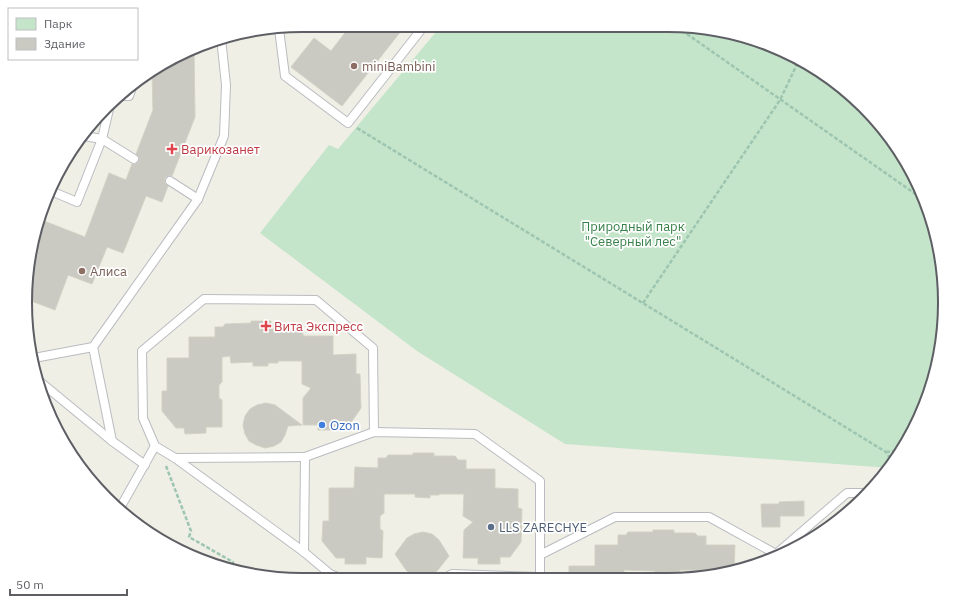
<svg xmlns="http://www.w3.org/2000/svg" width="970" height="605" viewBox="0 0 970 605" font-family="'IBM Plex Sans',sans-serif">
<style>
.green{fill:#c4e5ca}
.building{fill:#cac9c2;stroke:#d3d2c4}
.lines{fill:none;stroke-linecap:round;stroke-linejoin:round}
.service-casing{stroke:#babcc1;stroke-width:10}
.path{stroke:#9dc5b0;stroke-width:2.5;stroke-dasharray:4 2;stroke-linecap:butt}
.service{stroke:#fff;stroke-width:8}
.education-dot{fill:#8d6e63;stroke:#fff;stroke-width:1.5}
.health-dot{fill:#e0444e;stroke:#fff;stroke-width:1.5}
.shop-dot{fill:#3f7fe0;stroke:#fff;stroke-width:1.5}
.service-dot{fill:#5c6f8a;stroke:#fff;stroke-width:1.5}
.labels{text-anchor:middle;stroke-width:3.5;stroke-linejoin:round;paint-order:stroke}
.education-label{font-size:13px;fill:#785e54;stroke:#fff;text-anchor:start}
.health-label{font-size:13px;fill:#be3a42;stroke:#fff;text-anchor:start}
.park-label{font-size:13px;fill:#388149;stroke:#fff}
.shop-label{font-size:13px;fill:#366cbe;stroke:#fff;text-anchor:start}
.service-label{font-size:13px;fill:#4e5e75;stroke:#fff;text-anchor:start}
.rim{fill:none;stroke:#5d5f65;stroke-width:2}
</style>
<rect width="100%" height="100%" fill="#efefe6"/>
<polygon class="green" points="441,26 703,27 773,46 836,82 876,119 908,164 930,213 943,266 944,320 936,374 916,425 890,468 565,444 417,351 260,233 329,145 338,149"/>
<g class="building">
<polygon points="351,25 405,26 342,106 291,67 314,38 331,51"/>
<polygon points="194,50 195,117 172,176 168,176 165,178 165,183 168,186 162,202 146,196 123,253 107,247 92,284 68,275 55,310 26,299 39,219 85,237 109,173 126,180 132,164 136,164 139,162 139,157 136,154 153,110 152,72"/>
<polygon points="251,321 271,321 271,324 292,324 296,327 303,327 303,336 333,336 333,355 356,354 356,374 360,374 361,408 350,424 340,424 340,430 318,430 318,425 303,425 303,398 311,388 302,384 302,361 278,361 278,363 268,363 268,366 253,366 253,362 231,363 230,356 222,357 222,382 219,385 219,398 222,400 222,427 206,427 206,433 185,434 184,428 176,428 162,411 162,391 167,391 167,358 189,358 189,337 215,337 215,327 223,327 225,324 251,323"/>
<polygon points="266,403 275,405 302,425 288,426 285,435 281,442 274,446 265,448 256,445 249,441 245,434 243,425 245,416 250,409 257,405"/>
<polygon points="413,453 434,453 434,456 455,456 458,460 466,460 466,469 495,469 495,488 518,489 518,508 522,509 521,542 510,557 500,557 500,564 478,564 478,558 463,558 464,530 473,522 463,516 464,494 439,494 439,495 430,495 430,498 415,497 415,494 384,494 384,513 380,516 380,529 383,531 382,558 366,557 366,564 345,564 345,558 336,558 322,541 323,521 329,521 329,488 354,488 355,467 378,468 378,458 386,458 388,455 413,455"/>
<polygon points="804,501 804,516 780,516 780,527 762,527 761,504 779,504 779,502"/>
<polygon points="653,530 674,530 674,533 695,533 698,536 706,536 706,545 735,545 734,570 704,576 704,570 680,570 680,572 670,572 670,574 655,574 655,571 624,570 624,579 569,579 569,566 595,566 595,545 618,545 618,535 626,535 628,532 653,532"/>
<polygon points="423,532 432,534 439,540 449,556 437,571 430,575 421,577 412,575 406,570 395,554 407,538 414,534"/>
</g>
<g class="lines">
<g class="service-casing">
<g id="service">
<polyline points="279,29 285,76 348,123 424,26"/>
<polyline points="121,96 129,96 134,82"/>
<polyline points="84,136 102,139 109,109"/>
<polyline points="51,191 77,202 102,139 134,159"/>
<polyline points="198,199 224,136 226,85 221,38"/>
<polyline points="34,358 93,347"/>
<polyline points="38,380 112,441 145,465"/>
<polyline points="112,441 93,347 198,199 170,181"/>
<polyline points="155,446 143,418 142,351 204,299 316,300 373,348 374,432"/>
<polyline points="175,458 305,457"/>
<polyline points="120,508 155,446 175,458 304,552 330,574 340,578"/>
<polyline points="304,552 305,457 374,432 475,434 540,481 540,555"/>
<polyline points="776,556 776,554 847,493 867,493"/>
<polyline points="445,578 452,574 540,577"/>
<polyline points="540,579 540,555 615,517 709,517 776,554"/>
</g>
</g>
<g class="path">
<polyline points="677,27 924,200"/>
<polyline points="357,128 886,452 893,463"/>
<polyline points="643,303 780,100 799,60"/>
<polyline points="886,452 901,450"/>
<polyline points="166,466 191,531 189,537 233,562 230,568"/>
</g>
<use href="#service" class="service"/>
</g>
<g class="education-dot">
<circle cx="354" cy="66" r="4"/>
<circle cx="82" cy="271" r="4"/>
</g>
<g class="health-dot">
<path d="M170 143h4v4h4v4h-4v4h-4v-4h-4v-4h4z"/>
<path d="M264 320h4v4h4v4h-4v4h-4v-4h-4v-4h4z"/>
</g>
<circle class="shop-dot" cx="322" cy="425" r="4"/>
<circle class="service-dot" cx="491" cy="527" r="4"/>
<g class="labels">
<g class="education-label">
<text x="362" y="71">miniBambini</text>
<text x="90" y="276">Алиса</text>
</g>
<g class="health-label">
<text x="181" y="154">Варикозанет</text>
<text x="274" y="331">Вита Экспресс</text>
</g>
<g class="park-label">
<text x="633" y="231">Природный парк<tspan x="633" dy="15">"Северный лес"</tspan></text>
</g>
<g class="shop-label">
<text x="330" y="430">Ozon</text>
</g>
<g class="service-label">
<text x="499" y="532">LLS ZARECHYE</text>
</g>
</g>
<path d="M0 0H970V605H0ZM302 32H668A270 270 0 0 1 938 302V303A270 270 0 0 1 668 573H302A270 270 0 0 1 32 303V302A270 270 0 0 1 302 32Z" fill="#fff" fill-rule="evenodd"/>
<path class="rim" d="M302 32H668A270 270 0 0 1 938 302V303A270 270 0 0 1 668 573H302A270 270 0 0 1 32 303V302A270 270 0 0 1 302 32Z"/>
<rect x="8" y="8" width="130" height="52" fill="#ffffff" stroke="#bebfc1"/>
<rect x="16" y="18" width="20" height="12" fill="#c4e5ca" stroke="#bebfc1"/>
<text x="44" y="28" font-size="12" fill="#5d5f65">Парк</text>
<rect x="16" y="38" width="20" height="12" fill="#cac9c2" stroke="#bebfc1"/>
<text x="44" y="48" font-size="12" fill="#5d5f65">Здание</text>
<path d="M10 589v6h117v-6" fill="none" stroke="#5d5f65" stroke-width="2"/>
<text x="16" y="589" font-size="12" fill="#5d5f65" stroke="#ffffff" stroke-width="3" paint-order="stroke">50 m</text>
</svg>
